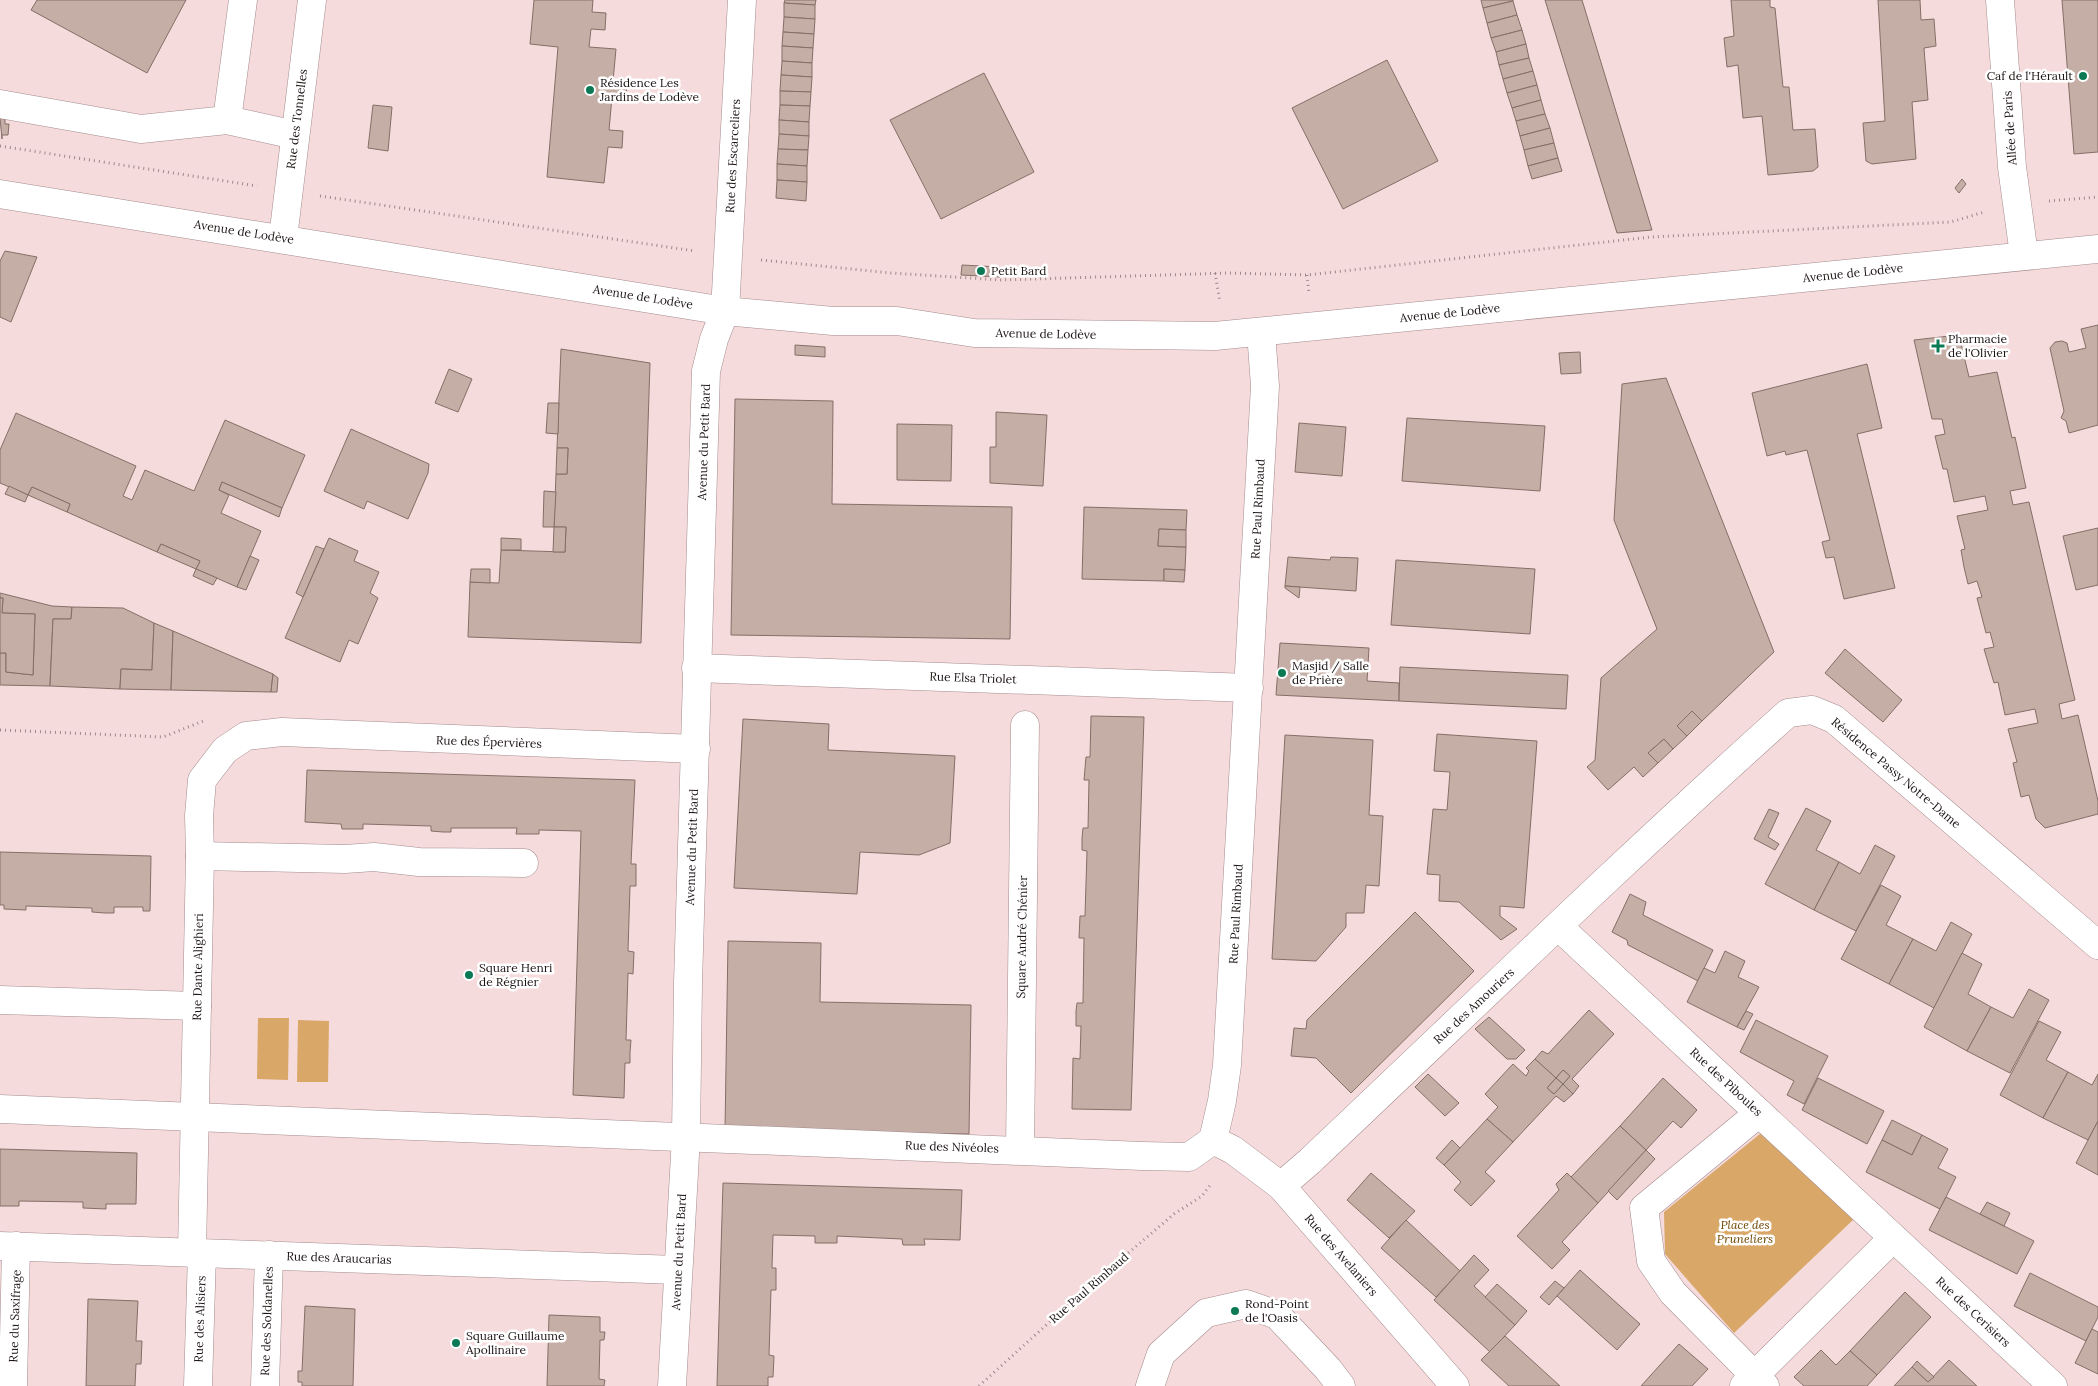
<svg xmlns="http://www.w3.org/2000/svg" width="2098" height="1386" viewBox="0 0 2098 1386" font-family="Lora,serif">
<style>
.green{fill:#d9a768}
.building{fill:#c5aea5;stroke:#846f67}
.lines{fill:none;stroke-linecap:round;stroke-linejoin:round}
.minor-casing{stroke:#a48b8d;stroke-width:29}
.path{stroke:#9c898a;stroke-width:3;stroke-dasharray:1 4;stroke-linecap:butt}
.minor{stroke:#fff;stroke-width:28}
.poi-dot{fill:#0a7954;stroke:#fff;stroke-width:2}
.labels{text-anchor:middle;stroke-width:5;stroke-linejoin:round;paint-order:stroke}
.poi-label{font-size:12px;fill:#1d1414;stroke:#fff;text-anchor:start}
.street-label{font-size:12px;fill:#1d1414;stroke:#fff}
.park-label{font-size:12px;font-style:italic;fill:#6f4701;stroke:#fff}
</style>
<rect width="100%" height="100%" fill="#f6dbdd"/>
<g class="green">
<polygon points="258,1018 289,1018 288,1080 257,1079"/>
<polygon points="298,1020 329,1021 328,1082 297,1082"/>
<polygon points="1761,1133 1854,1219 1734,1333 1665,1254 1664,1212"/>
</g>
<g class="building">
<polygon points="37,0 186,0 147,73 31,10"/>
<polygon points="534,0 593,0 592,12 606,13 605,30 591,29 589,47 616,49 613,81 627,82 626,98 612,97 609,130 623,131 622,148 608,147 604,183 547,177 558,47 530,44"/>
<polygon points="785,0 816,0 815,5 784,3"/>
<polygon points="1481,0 1513,0 1513,1 1483,8"/>
<polygon points="1545,0 1582,0 1652,230 1617,233"/>
<polygon points="1731,0 1770,0 1770,7 1775,8 1783,87 1789,87 1793,130 1815,129 1818,167 1813,171 1768,175 1762,116 1743,118 1738,65 1727,67 1724,38 1734,36"/>
<polygon points="1878,0 1920,0 1921,20 1934,19 1936,46 1924,48 1928,100 1912,102 1916,159 1872,164 1866,161 1863,123 1885,121"/>
<polygon points="2062,0 2098,0 2098,152 2074,154"/>
<polygon points="1513,1 1517,15 1487,23 1483,8"/>
<polygon points="784,3 815,5 815,19 784,17"/>
<polygon points="1517,15 1522,30 1491,38 1487,23"/>
<polygon points="784,17 815,19 814,34 783,32"/>
<polygon points="1522,30 1526,44 1496,52 1491,38"/>
<polygon points="783,32 814,34 813,48 782,46"/>
<polygon points="1526,44 1529,58 1499,65 1496,52"/>
<polygon points="782,46 813,48 812,63 782,61"/>
<polygon points="1529,58 1533,71 1503,79 1499,65"/>
<polygon points="1387,60 1438,161 1343,209 1292,108"/>
<polygon points="782,61 812,63 812,77 781,75"/>
<polygon points="1533,71 1537,85 1507,93 1503,79"/>
<polygon points="984,73 1034,172 941,219 890,120"/>
<polygon points="781,75 812,77 811,92 780,91"/>
<polygon points="1537,85 1541,100 1512,108 1507,93"/>
<polygon points="780,91 811,92 810,106 780,105"/>
<polygon points="1541,100 1545,114 1516,121 1512,108"/>
<polygon points="373,105 392,107 388,151 368,148"/>
<polygon points="780,105 810,106 809,122 779,120"/>
<polygon points="1545,114 1550,128 1520,136 1516,121"/>
<polygon points="0,118 5,119 5,124 9,124 8,135 2,135 2,139"/>
<polygon points="779,120 809,122 809,136 779,134"/>
<polygon points="1550,128 1554,143 1524,150 1520,136"/>
<polygon points="779,134 809,136 808,150 778,149"/>
<polygon points="1554,143 1558,158 1528,166 1524,150"/>
<polygon points="778,149 808,150 807,166 777,164"/>
<polygon points="1558,158 1562,171 1532,179 1528,166"/>
<polygon points="777,164 807,166 807,182 777,180"/>
<polygon points="1962,179 1966,184 1959,193 1955,188"/>
<polygon points="777,180 807,182 806,201 776,198"/>
<polygon points="5,251 37,257 11,322 0,317 0,261"/>
<polygon points="962,265 1000,267 1000,277 961,275"/>
<polygon points="2098,325 2098,425 2069,433 2066,421 2061,418 2064,411 2050,348 2055,342 2062,341 2067,343 2069,352 2086,348 2081,329"/>
<polygon points="1959,335 1969,377 1997,372 2012,438 2015,437 2026,488 2010,491 2013,505 2029,502 2075,700 2059,704 2062,719 2078,715 2098,801 2098,814 2045,828 2036,819 2029,795 2021,797 2013,763 2017,762 2008,729 2038,723 2035,709 2005,715 1998,682 1994,683 1984,649 1994,647 1990,632 1986,633 1977,598 1982,597 1977,581 1968,584 1964,567 1961,550 1965,549 1957,516 1988,510 1985,496 1954,502 1947,469 1943,469 1935,436 1945,434 1942,419 1932,419 1914,340"/>
<polygon points="795,345 825,347 825,357 795,355"/>
<polygon points="561,349 650,363 641,643 468,637 470,582 499,583 501,550 565,552 566,527 554,527 556,474 567,474 568,448 557,448"/>
<polygon points="1580,352 1581,373 1561,374 1559,353"/>
<polygon points="1867,364 1882,428 1857,434 1895,588 1844,599 1834,557 1826,558 1822,542 1830,540 1807,450 1786,455 1785,451 1767,456 1752,393"/>
<polygon points="449,369 472,379 458,412 435,403"/>
<polygon points="1666,378 1774,652 1702,721 1692,711 1677,726 1687,736 1673,749 1664,739 1648,753 1658,763 1643,777 1634,767 1608,790 1587,767 1595,760 1601,678 1657,629 1614,520 1622,384"/>
<polygon points="735,399 833,401 832,504 1012,507 1010,639 731,635"/>
<polygon points="548,403 559,403 558,434 546,433"/>
<polygon points="996,412 1047,415 1043,486 990,483 990,447 996,447"/>
<polygon points="16,413 136,466 123,496 132,500 145,470 194,491 225,420 305,455 282,508 222,482 219,490 229,495 221,513 261,531 237,587 196,569 200,561 161,544 157,552 67,512 70,504 32,487 28,495 0,483 0,450"/>
<polygon points="1407,418 1545,426 1540,491 1402,481"/>
<polygon points="1299,423 1346,427 1342,476 1295,472"/>
<polygon points="897,424 952,425 951,481 897,480"/>
<polygon points="351,429 429,464 428,473 408,519 367,501 364,509 324,491"/>
<polygon points="557,448 568,448 567,474 556,474"/>
<polygon points="222,482 282,508 279,517 219,490"/>
<polygon points="9,486 28,495 25,502 5,494"/>
<polygon points="32,487 70,504 67,512 28,495"/>
<polygon points="544,491 556,492 554,527 543,527"/>
<polygon points="1084,507 1187,510 1186,530 1159,529 1158,546 1186,547 1185,570 1164,569 1164,581 1082,579"/>
<polygon points="554,527 566,527 565,552 553,552"/>
<polygon points="2098,528 2098,585 2076,590 2063,536"/>
<polygon points="1159,529 1186,530 1186,547 1158,546"/>
<polygon points="329,538 358,551 354,561 379,572 370,593 378,598 358,644 349,640 340,662 285,638"/>
<polygon points="501,538 521,539 521,550 501,550"/>
<polygon points="161,544 200,561 196,569 157,552"/>
<polygon points="316,546 324,549 303,597 296,593"/>
<polygon points="250,556 259,560 246,590 237,587"/>
<polygon points="1288,557 1330,560 1331,557 1358,558 1356,591 1285,586"/>
<polygon points="1396,560 1535,569 1530,634 1391,625"/>
<polygon points="196,569 217,578 213,585 193,576"/>
<polygon points="471,569 490,569 490,583 470,582"/>
<polygon points="1164,569 1185,570 1184,582 1164,581"/>
<polygon points="1285,586 1300,587 1299,598 1285,588"/>
<polygon points="0,593 52,606 72,607 71,619 53,619 50,686 0,685 0,653 6,653 6,672 33,675 35,614 2,613 3,598 0,598"/>
<polygon points="0,598 3,598 2,613 35,614 33,675 6,672 6,653 0,653"/>
<polygon points="72,607 123,608 154,623 152,670 121,669 120,689 50,686 53,619 71,619"/>
<polygon points="154,623 173,631 171,690 120,689 121,669 152,670"/>
<polygon points="173,631 273,674 271,692 171,690"/>
<polygon points="1280,643 1369,648 1367,681 1399,683 1399,701 1276,695"/>
<polygon points="1845,649 1902,700 1883,722 1825,673"/>
<polygon points="1400,667 1568,675 1566,709 1399,701"/>
<polygon points="273,674 278,678 277,692 271,692"/>
<polygon points="1692,711 1702,721 1687,736 1677,726"/>
<polygon points="1091,716 1144,717 1131,1110 1072,1109 1073,1058 1080,1059 1081,1026 1076,1026 1076,1011 1077,1003 1083,1003 1084,938 1079,938 1080,916 1085,916 1087,851 1082,850 1082,838 1083,828 1088,828 1089,780 1084,780 1086,757 1090,757"/>
<polygon points="743,719 829,724 828,750 955,756 950,843 919,855 860,852 857,894 734,888"/>
<polygon points="1437,734 1537,741 1524,908 1500,906 1500,916 1517,929 1501,940 1459,902 1439,901 1440,875 1427,874 1433,809 1447,810 1450,772 1434,771"/>
<polygon points="1285,735 1373,740 1369,815 1383,816 1379,886 1366,885 1364,913 1346,913 1346,927 1316,961 1272,959"/>
<polygon points="1664,739 1673,749 1658,763 1648,753"/>
<polygon points="307,770 635,780 631,864 636,864 636,886 630,886 628,951 634,952 633,974 628,973 626,1040 631,1040 630,1052 630,1063 625,1063 624,1098 573,1095 581,831 539,830 539,834 516,834 517,828 451,828 451,832 443,832 431,831 431,826 363,824 363,829 342,829 341,824 305,822"/>
<polygon points="1806,808 1831,821 1816,850 1839,862 1814,910 1765,884"/>
<polygon points="1769,809 1779,813 1768,837 1779,844 1775,850 1754,839"/>
<polygon points="1875,845 1895,856 1856,931 1814,910 1839,862 1860,874"/>
<polygon points="0,852 151,856 150,911 143,911 143,907 114,907 114,913 105,913 92,912 92,908 26,906 26,910 4,909 4,905 0,905"/>
<polygon points="1881,885 1901,896 1886,925 1913,939 1889,984 1841,959"/>
<polygon points="1630,894 1646,902 1643,915 1713,950 1698,981 1628,945 1627,940 1612,932"/>
<polygon points="1415,912 1474,971 1351,1093 1316,1058 1291,1056 1294,1028 1306,1029 1307,1020"/>
<polygon points="1951,922 1972,934 1934,1008 1889,984 1913,939 1936,951"/>
<polygon points="728,941 821,943 820,1002 971,1005 969,1134 725,1130"/>
<polygon points="1725,951 1745,961 1738,977 1759,987 1737,1027 1687,1002 1704,968 1715,973"/>
<polygon points="1962,953 1982,964 1968,994 1991,1007 1967,1051 1924,1027"/>
<polygon points="2029,989 2049,1000 2010,1073 1967,1051 1991,1007 2013,1018"/>
<polygon points="1589,1010 1614,1034 1572,1079 1579,1086 1573,1094 1563,1084 1570,1076 1563,1070 1556,1078 1535,1059 1542,1051 1548,1054"/>
<polygon points="1746,1011 1753,1014 1744,1030 1737,1027"/>
<polygon points="1489,1017 1525,1050 1516,1059 1507,1059 1475,1029"/>
<polygon points="1756,1020 1828,1056 1804,1104 1787,1095 1794,1081 1740,1052"/>
<polygon points="2039,1021 2061,1032 2046,1060 2068,1072 2043,1118 2000,1095"/>
<polygon points="1535,1059 1556,1078 1547,1088 1554,1094 1563,1084 1573,1094 1564,1102 1556,1096 1513,1142 1487,1119 1498,1107 1485,1094 1513,1064 1526,1076 1529,1071 1526,1068"/>
<polygon points="1563,1070 1570,1076 1563,1084 1556,1078"/>
<polygon points="2068,1072 2092,1085 2098,1074 2098,1121 2088,1140 2043,1118"/>
<polygon points="1428,1074 1459,1103 1445,1116 1415,1087"/>
<polygon points="1556,1078 1563,1084 1554,1094 1547,1088"/>
<polygon points="1663,1078 1697,1110 1681,1128 1673,1121 1646,1150 1620,1126"/>
<polygon points="1818,1078 1884,1111 1867,1144 1802,1110"/>
<polygon points="1487,1119 1513,1142 1485,1172 1495,1181 1471,1206 1454,1190 1461,1182 1444,1165"/>
<polygon points="1892,1120 1922,1135 1912,1155 1882,1140"/>
<polygon points="2098,1121 2098,1175 2076,1163"/>
<polygon points="1620,1126 1646,1150 1598,1203 1571,1177"/>
<polygon points="1922,1135 1948,1149 1938,1168 1956,1177 1940,1209 1866,1172 1882,1140 1912,1155"/>
<polygon points="1452,1140 1460,1148 1444,1165 1436,1158"/>
<polygon points="0,1149 137,1153 136,1204 106,1204 106,1209 83,1208 83,1202 19,1201 19,1206 0,1206"/>
<polygon points="1646,1150 1655,1159 1617,1200 1608,1191"/>
<polygon points="1371,1173 1415,1211 1389,1238 1347,1200"/>
<polygon points="1567,1173 1598,1203 1562,1242 1570,1250 1552,1269 1517,1236 1559,1190 1556,1184"/>
<polygon points="723,1183 962,1190 960,1240 924,1239 925,1245 903,1245 902,1239 837,1236 837,1243 815,1243 815,1236 773,1235 772,1268 776,1268 776,1290 771,1290 769,1355 774,1356 773,1377 768,1377 768,1386 717,1386"/>
<polygon points="1946,1197 2034,1241 2017,1274 1929,1230"/>
<polygon points="1987,1202 2010,1213 2004,1226 1980,1214"/>
<polygon points="1406,1220 1460,1271 1436,1297 1381,1248"/>
<polygon points="1474,1255 1489,1270 1474,1286 1515,1325 1490,1352 1434,1300"/>
<polygon points="1580,1270 1640,1324 1617,1350 1557,1296"/>
<polygon points="2030,1273 2098,1307 2098,1317 2086,1341 2014,1306"/>
<polygon points="1555,1281 1564,1288 1549,1305 1540,1297"/>
<polygon points="1497,1284 1527,1311 1515,1325 1485,1297"/>
<polygon points="1905,1292 1931,1317 1877,1375 1850,1351"/>
<polygon points="88,1299 138,1301 136,1341 142,1341 141,1364 136,1364 135,1386 86,1386"/>
<polygon points="305,1306 355,1309 353,1386 302,1386 302,1382 298,1382 298,1371 302,1371"/>
<polygon points="549,1315 600,1317 600,1332 605,1332 604,1340 600,1340 599,1379 605,1380 604,1386 547,1386"/>
<polygon points="2092,1329 2098,1332 2098,1374 2075,1363"/>
<polygon points="1505,1336 1560,1386 1509,1386 1481,1360"/>
<polygon points="1679,1344 1708,1369 1692,1386 1641,1386"/>
<polygon points="1821,1350 1836,1365 1850,1351 1877,1375 1867,1386 1804,1386 1794,1377"/>
<polygon points="1949,1360 1977,1386 1894,1386 1912,1367 1928,1382"/>
<polygon points="1917,1361 1934,1377 1928,1382 1912,1367"/>
</g>
<g class="lines">
<g class="minor-casing">
<g id="minor">
<polyline points="2000,0 2012,167 2024,255"/>
<polyline points="0,104 141,129 227,120 295,135"/>
<polyline points="227,120 243,0"/>
<polyline points="0,194 725,311 833,321 897,321 974,333 1215,336 2098,249"/>
<polyline points="283,238 312,0"/>
<polyline points="696,668 1249,688"/>
<polyline points="200,856 345,859 374,857 419,862 524,863"/>
<polyline points="1559,927 2053,1386"/>
<polyline points="0,1000 197,1006"/>
<polyline points="0,1109 1142,1156 1189,1157 1213,1140"/>
<polyline points="1759,1113 1644,1208 1651,1261 1673,1293 1765,1386"/>
<polyline points="1213,1140 1222,1101 1227,1065 1265,386 1261,332"/>
<polyline points="1213,1140 1233,1150 1281,1186 1455,1386"/>
<polyline points="1020,1149 1025,725"/>
<path d="M1281,1186l29,-25c159,-150 315,-302 478,-448l24,-3 22,9 264,226"/>
<polyline points="0,1246 677,1270"/>
<polyline points="192,1252 200,856 199,816 202,780 225,750 246,736 282,732 696,749"/>
<polyline points="13,1386 16,1246"/>
<polyline points="198,1386 202,1253"/>
<polyline points="265,1386 269,1255"/>
<polyline points="672,1386 686,1137 688,983 706,371 714,339 725,311 742,0"/>
<polyline points="1150,1386 1161,1354 1206,1313 1246,1304 1277,1315 1328,1369 1341,1386"/>
<polyline points="1744,1386 1893,1238"/>
</g>
</g>
<g class="path">
<polyline points="0,146 257,186"/>
<polyline points="320,196 695,251"/>
<polyline points="2049,201 2098,197"/>
<polyline points="761,260 891,273 1001,280 1230,273 1307,275 1651,237 1951,222 1984,212"/>
<polyline points="1215,273 1220,302"/>
<polyline points="1307,275 1309,294"/>
<polyline points="0,730 163,737 206,720"/>
<polyline points="979,1386 1086,1289 1174,1214 1202,1196 1211,1184"/>
</g>
<use href="#minor" class="minor"/>
</g>
<g class="poi-dot">
<circle cx="2083" cy="76" r="5"/>
<circle cx="590" cy="90" r="5"/>
<circle cx="981" cy="271" r="5"/>
<path d="M1935.5 338.5h5v5h5v5h-5v5h-5v-5h-5v-5h5z"/>
<circle cx="1282" cy="673" r="5"/>
<circle cx="469" cy="975" r="5"/>
<circle cx="1235" cy="1311" r="5"/>
<circle cx="456" cy="1343" r="5"/>
</g>
<g class="labels">
<g class="poi-label">
<text x="2073" y="80" text-anchor="end">Caf de l'Hérault</text>
<text x="600" y="87">Résidence Les<tspan x="600" dy="14">Jardins de Lodève</tspan></text>
<text x="991" y="275">Petit Bard</text>
<text x="1948" y="343">Pharmacie<tspan x="1948" dy="14">de l'Olivier</tspan></text>
<text x="1292" y="670">Masjid / Salle<tspan x="1292" dy="14">de Prière</tspan></text>
<text x="479" y="972">Square Henri<tspan x="479" dy="14">de Régnier</tspan></text>
<text x="1245" y="1308">Rond-Point<tspan x="1245" dy="14">de l'Oasis</tspan></text>
<text x="466" y="1340">Square Guillaume<tspan x="466" dy="14">Apollinaire</tspan></text>
</g>
<g class="street-label">
<text transform="translate(297 119) rotate(-83)" y="4">Rue des Tonnelles</text>
<text transform="translate(2010 128) rotate(-94)" y="4">Allée de Paris</text>
<text transform="translate(733 156) rotate(-87)" y="4">Rue des Escarceliers</text>
<text transform="translate(244 232) rotate(9)" y="4">Avenue de Lodève</text>
<text transform="translate(1853 273) rotate(-6)" y="4">Avenue de Lodève</text>
<text transform="translate(643 297) rotate(9)" y="4">Avenue de Lodève</text>
<text transform="translate(1450 313) rotate(-6)" y="4">Avenue de Lodève</text>
<text transform="translate(1046 334) rotate(1)" y="4">Avenue de Lodève</text>
<text transform="translate(704 442) rotate(-88)" y="4">Avenue du Petit Bard</text>
<text transform="translate(1258 509) rotate(-87)" y="4">Rue Paul Rimbaud</text>
<text transform="translate(973 678) rotate(2)" y="4">Rue Elsa Triolet</text>
<text transform="translate(489 742) rotate(2)" y="4">Rue des Épervières</text>
<text transform="translate(1896 773) rotate(40)" y="4">Résidence Passy Notre-Dame</text>
<text transform="translate(692 847) rotate(-88)" y="4">Avenue du Petit Bard</text>
<text transform="translate(1236 914) rotate(-87)" y="4">Rue Paul Rimbaud</text>
<text transform="translate(1022 937) rotate(-89)" y="4">Square André Chénier</text>
<text transform="translate(198 967) rotate(-89)" y="4">Rue Dante Alighieri</text>
<text transform="translate(1474 1006) rotate(-43)" y="4">Rue des Amouriers</text>
<text transform="translate(1726 1082) rotate(43)" y="4">Rue des Piboules</text>
<text transform="translate(952 1147) rotate(2)" y="4">Rue des Nivéoles</text>
<text transform="translate(679 1252) rotate(-87)" y="4">Avenue du Petit Bard</text>
<text transform="translate(1341 1255) rotate(49)" y="4">Rue des Avelaniers</text>
<text transform="translate(339 1258) rotate(2)" y="4">Rue des Araucarias</text>
<text transform="translate(1089 1288) rotate(-41)" y="4">Rue Paul Rimbaud</text>
<text transform="translate(1973 1312) rotate(43)" y="4">Rue des Cerisiers</text>
<text transform="translate(15 1316) rotate(-88)" y="4">Rue du Saxifrage</text>
<text transform="translate(200 1319) rotate(-88)" y="4">Rue des Alisiers</text>
<text transform="translate(267 1321) rotate(-88)" y="4">Rue des Soldanelles</text>
</g>
<g class="park-label">
<text x="1745" y="1229">Place des<tspan x="1745" dy="14">Pruneliers</tspan></text>
</g>
</g>
</svg>
